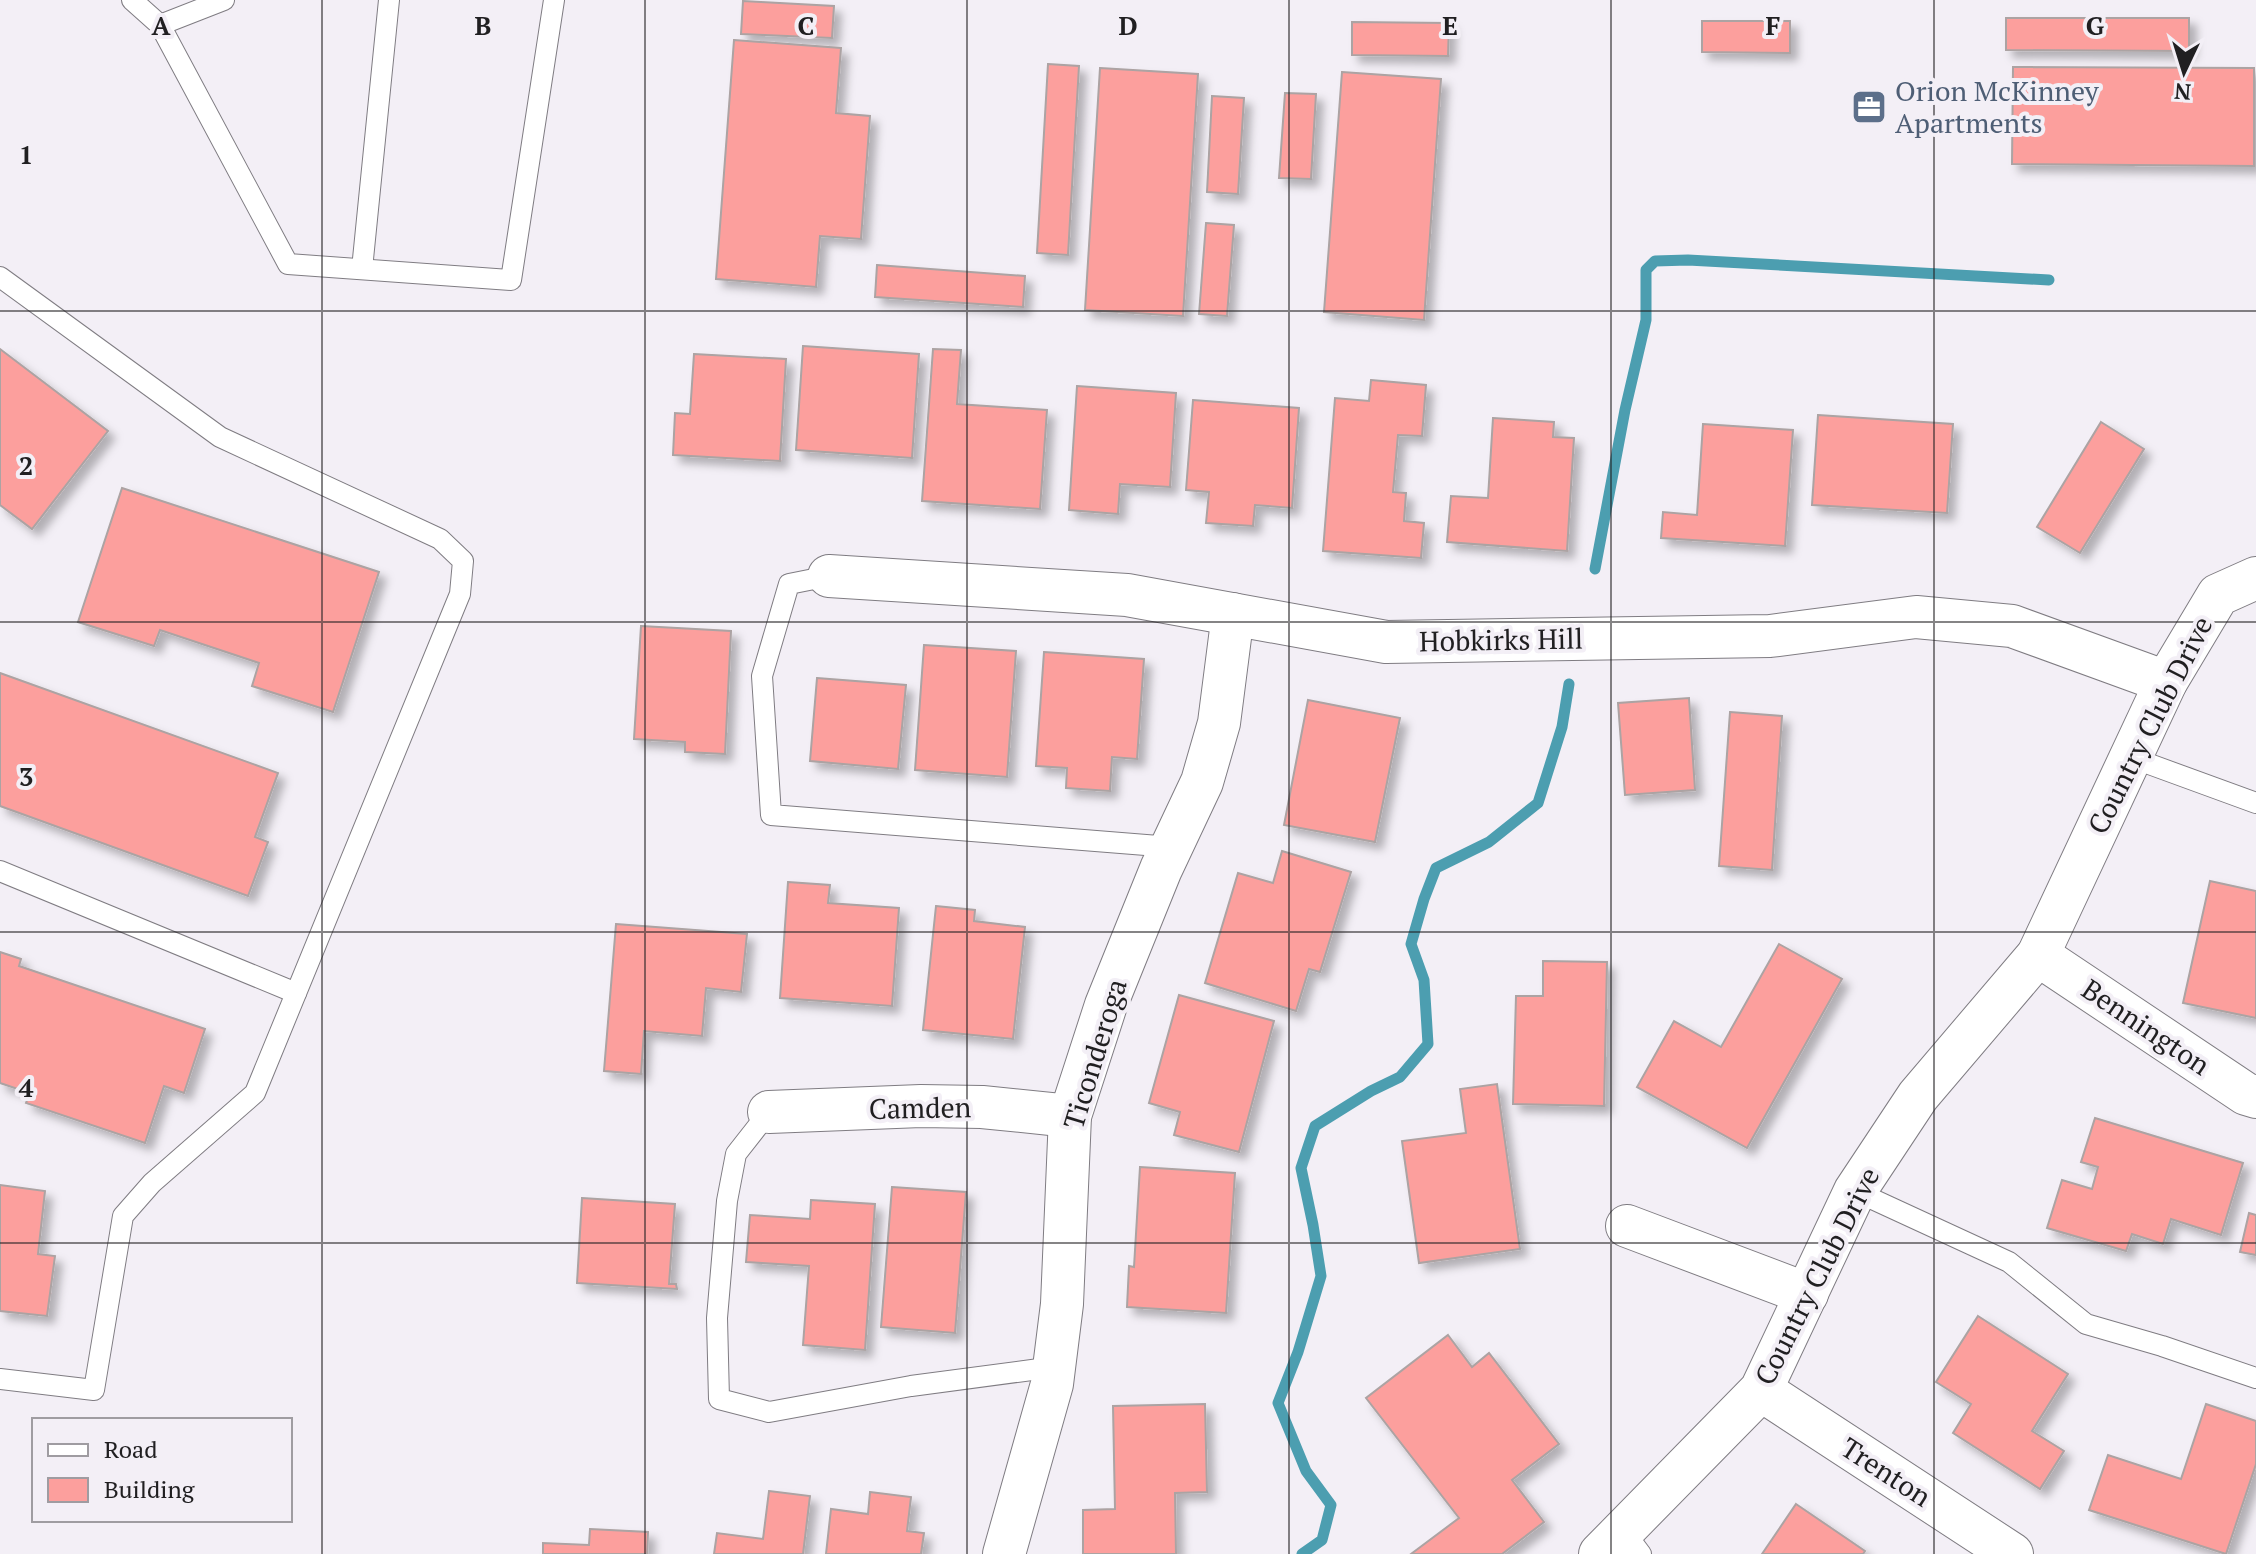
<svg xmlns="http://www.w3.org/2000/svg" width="2256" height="1554" viewBox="0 0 2256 1554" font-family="'PT Serif',serif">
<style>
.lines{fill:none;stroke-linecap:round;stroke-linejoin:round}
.stream{stroke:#4c9eb0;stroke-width:11}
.building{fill:#fc9f9d;stroke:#aca3a3;stroke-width:2;filter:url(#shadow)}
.lane-casing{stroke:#7f7c82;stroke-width:22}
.street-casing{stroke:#7f7c82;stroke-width:44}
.lane{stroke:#fff;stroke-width:20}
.street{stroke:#fff;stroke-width:42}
.grid{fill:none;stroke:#201f21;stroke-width:2;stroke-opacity:0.55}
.labels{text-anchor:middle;stroke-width:8;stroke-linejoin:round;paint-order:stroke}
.service-label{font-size:28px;fill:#4e5e75;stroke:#f3eff6;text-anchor:start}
.street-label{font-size:28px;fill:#201f21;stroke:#f3eff6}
.grid-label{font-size:26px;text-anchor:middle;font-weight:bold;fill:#201f21;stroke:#f3eff6;stroke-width:8;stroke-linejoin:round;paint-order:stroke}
</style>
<defs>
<filter id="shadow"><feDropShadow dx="7" dy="7" stdDeviation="4" flood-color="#0004"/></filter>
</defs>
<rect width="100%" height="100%" fill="#f3eff6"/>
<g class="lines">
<g class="stream">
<polyline points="1595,569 1625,410 1646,320 1646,270 1655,261 1688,260 2049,280"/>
<polyline points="1302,1554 1322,1540 1331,1505 1306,1471 1278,1403 1298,1352 1321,1276 1313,1225 1301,1168 1315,1126 1371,1091 1400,1077 1428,1044 1424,980 1411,944 1424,899 1436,868 1489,842 1538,803 1562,727 1569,684"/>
</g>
</g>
<g class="building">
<polygon points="743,1 834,6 832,38 741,34"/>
<polygon points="2006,18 2189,18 2189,51 2006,50"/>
<polygon points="1702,21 1790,21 1790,53 1702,52"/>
<polygon points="1352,22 1449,23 1448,56 1352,55"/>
<polygon points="734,40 841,48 836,113 870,116 861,239 820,236 816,287 716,279"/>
<polygon points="1048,64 1079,66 1068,255 1037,253"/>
<polygon points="2013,67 2254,68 2254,166 2012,164"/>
<polygon points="1100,68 1198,74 1183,316 1085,310"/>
<polygon points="1342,72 1441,79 1424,320 1324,312"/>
<polygon points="1285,93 1316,94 1311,179 1279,178"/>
<polygon points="1212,96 1244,98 1238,194 1207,192"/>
<polygon points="1206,223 1234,225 1227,316 1199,314"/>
<polygon points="877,265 1025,276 1023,307 875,297"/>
<polygon points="803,346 919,354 912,458 796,450"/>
<polygon points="0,349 108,431 32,529 0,505"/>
<polygon points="933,349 961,350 957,404 1047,410 1040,509 922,501"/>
<polygon points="694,354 786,359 780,461 673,455 675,413 690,414"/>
<polygon points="1371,380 1426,385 1422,436 1398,435 1393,492 1406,493 1404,521 1424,523 1421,558 1323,551 1335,398 1369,401"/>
<polygon points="1077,386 1176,393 1170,487 1120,484 1118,514 1069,510"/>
<polygon points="1193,400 1299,408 1292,508 1255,505 1253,526 1206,523 1209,492 1186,490"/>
<polygon points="1818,415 1953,424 1947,513 1812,505"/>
<polygon points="1493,418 1554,422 1553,437 1574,438 1567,551 1447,542 1451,496 1488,498"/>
<polygon points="2101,422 2144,449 2080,553 2037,527"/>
<polygon points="1703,424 1793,430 1785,546 1661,538 1663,512 1697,515"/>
<polygon points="122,488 379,572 333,712 252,686 259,663 160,630 154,646 78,622"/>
<polygon points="641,626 731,631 725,754 685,752 685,742 634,739"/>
<polygon points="924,645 1016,651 1007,777 915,770"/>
<polygon points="1044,652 1144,659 1137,759 1112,757 1110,791 1066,788 1067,768 1036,766"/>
<polygon points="0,673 278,773 255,837 268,842 248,896 0,806"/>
<polygon points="817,678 906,685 898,769 810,761"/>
<polygon points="1689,698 1695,790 1625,795 1618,703"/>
<polygon points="1308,700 1400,718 1375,842 1284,825"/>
<polygon points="1730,712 1782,716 1772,870 1719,866"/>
<polygon points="1282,851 1351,872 1320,972 1309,969 1296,1011 1205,983 1238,873 1273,883"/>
<polygon points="2210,881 2256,891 2256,1018 2183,1003"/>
<polygon points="788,882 830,885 828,903 899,908 892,1006 780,998"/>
<polygon points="936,906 975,910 974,921 1025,927 1013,1039 923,1030"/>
<polygon points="616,924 747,934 741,992 706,988 702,1036 644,1031 641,1074 604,1071"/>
<polygon points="1779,944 1842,979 1747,1148 1637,1087 1674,1021 1721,1047"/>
<polygon points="0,952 21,959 19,966 205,1029 184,1093 164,1086 145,1143 26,1103 30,1093 0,1083"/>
<polygon points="1543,961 1607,962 1604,1106 1513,1104 1516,996 1543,996"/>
<polygon points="1179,995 1274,1021 1239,1152 1174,1135 1180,1112 1149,1103"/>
<polygon points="1497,1084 1520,1249 1419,1263 1402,1141 1466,1133 1460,1089"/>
<polygon points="2095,1118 2243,1163 2221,1235 2171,1219 2163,1244 2132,1234 2126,1251 2047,1228 2062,1180 2092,1189 2098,1167 2081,1162"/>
<polygon points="1140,1167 1235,1173 1226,1313 1127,1307 1129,1266 1134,1267"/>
<polygon points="0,1185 45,1191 38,1254 55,1256 47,1316 0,1311"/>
<polygon points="892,1187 966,1192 955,1333 881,1327"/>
<polygon points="582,1198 675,1204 669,1284 676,1284 677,1289 577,1283"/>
<polygon points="811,1200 875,1204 865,1350 803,1345 809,1266 746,1262 750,1215 810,1219"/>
<polygon points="2249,1213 2256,1215 2256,1255 2240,1252"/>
<polygon points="1978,1316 2068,1374 2032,1431 2064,1451 2040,1489 1953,1433 1971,1404 1936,1382"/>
<polygon points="1448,1335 1472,1367 1489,1353 1559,1444 1512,1480 1544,1522 1502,1554 1411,1554 1459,1518 1366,1398"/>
<polygon points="1205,1404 1207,1492 1175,1493 1176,1554 1083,1554 1083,1510 1115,1509 1113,1406"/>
<polygon points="2206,1404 2256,1421 2256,1464 2226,1554 2089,1510 2108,1455 2181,1479"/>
<polygon points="769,1491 810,1496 803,1554 714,1554 717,1533 763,1539"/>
<polygon points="870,1492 911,1497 907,1531 924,1533 921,1554 826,1554 831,1509 868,1514"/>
<polygon points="1796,1504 1865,1551 1863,1554 1762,1554"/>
<polygon points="590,1529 648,1532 647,1554 543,1554 543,1543 589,1545"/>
</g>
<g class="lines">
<g class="lane-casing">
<g id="lane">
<polyline points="132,0 160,25"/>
<polyline points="224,0 160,25 288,264 511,280 554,0"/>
<polyline points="362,269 389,0"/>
<polyline points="0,277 220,437 440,539 463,561 460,594 255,1093 152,1183 123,1216 94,1390 0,1379"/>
<polyline points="829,576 789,584 762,676 771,815 1171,847"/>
<polyline points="2130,757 2256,803"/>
<polyline points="0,871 296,993"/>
<polyline points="769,1112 736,1154 727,1201 717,1318 719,1399 769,1412 911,1386 1054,1367"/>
<polyline points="1855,1191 2009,1262 2086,1324 2162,1346 2256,1378"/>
<polyline points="1623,1530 1641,1554"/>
</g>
</g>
<g class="street-casing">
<g id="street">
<polyline points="829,576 1127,595 1386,642 1770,636 1916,617 2012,626 2166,682"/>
<polyline points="2038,955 2246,1094 2256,1097"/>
<polyline points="769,1112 921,1106 982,1107 1070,1116"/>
<polyline points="1627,1226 1807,1294"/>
<polyline points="1761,1390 2012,1554"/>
<polyline points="1004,1554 1052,1384 1062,1304 1070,1116 1106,1005 1161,869 1202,782 1219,723 1233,614"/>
<polyline points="1600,1554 1761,1390 1855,1191 1918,1096 2038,955 2166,682 2218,595 2256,578"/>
</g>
</g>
<use href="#lane" class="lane"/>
<use href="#street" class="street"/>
</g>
<path class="grid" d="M322,0v1554M645,0v1554M967,0v1554M1289,0v1554M1611,0v1554M1934,0v1554M0,311h2256M0,622h2256M0,932h2256M0,1243h2256"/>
<defs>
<g id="office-square" transform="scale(1.8)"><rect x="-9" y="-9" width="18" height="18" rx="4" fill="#5c6f8a" stroke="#f3eff6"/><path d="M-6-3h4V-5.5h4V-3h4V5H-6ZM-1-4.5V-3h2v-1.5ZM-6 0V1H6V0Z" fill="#fff"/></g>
</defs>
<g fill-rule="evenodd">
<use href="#office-square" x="1869" y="107"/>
</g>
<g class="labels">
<g class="service-label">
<text x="1895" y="101">Orion McKinney<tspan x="1895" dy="32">Apartments</tspan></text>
</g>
<g class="street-label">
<text transform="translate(1501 640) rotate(-1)" y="10">Hobkirks Hill</text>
<text transform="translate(2150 725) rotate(-63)" y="10">Country Club Drive</text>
<text transform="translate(2146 1027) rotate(34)" y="10">Bennington</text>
<text transform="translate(1095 1054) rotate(-73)" y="10">Ticonderoga</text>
<text transform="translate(920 1108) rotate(-1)" y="10">Camden</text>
<text transform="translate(1817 1276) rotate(-63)" y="10">Country Club Drive</text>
<text transform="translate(1886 1472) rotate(33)" y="10">Trenton</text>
</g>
</g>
<g class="grid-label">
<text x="161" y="35">A</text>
<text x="483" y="35">B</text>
<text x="806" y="35">C</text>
<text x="1128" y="35">D</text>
<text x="1450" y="35">E</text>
<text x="1773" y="35">F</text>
<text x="2095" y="35">G</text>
<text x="26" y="164">1</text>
<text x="26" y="475">2</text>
<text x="26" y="786">3</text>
<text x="26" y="1097">4</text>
</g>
<rect x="32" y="1418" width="260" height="104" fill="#f3eff6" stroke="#9f9ca1" stroke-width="2"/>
<rect x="48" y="1444" width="40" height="12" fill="#ffffff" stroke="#9f9ca1" stroke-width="2"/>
<text x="104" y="1458" font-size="24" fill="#201f21">Road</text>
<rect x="48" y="1478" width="40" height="24" fill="#fc9f9d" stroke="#9f9ca1" stroke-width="2"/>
<text x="104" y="1498" font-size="24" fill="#201f21">Building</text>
<g transform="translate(2184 72) rotate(184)" stroke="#f3eff6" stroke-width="6" paint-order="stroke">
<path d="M0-6L14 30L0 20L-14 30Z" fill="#201f21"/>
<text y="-12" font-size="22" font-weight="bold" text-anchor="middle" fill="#201f21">N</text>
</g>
</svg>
